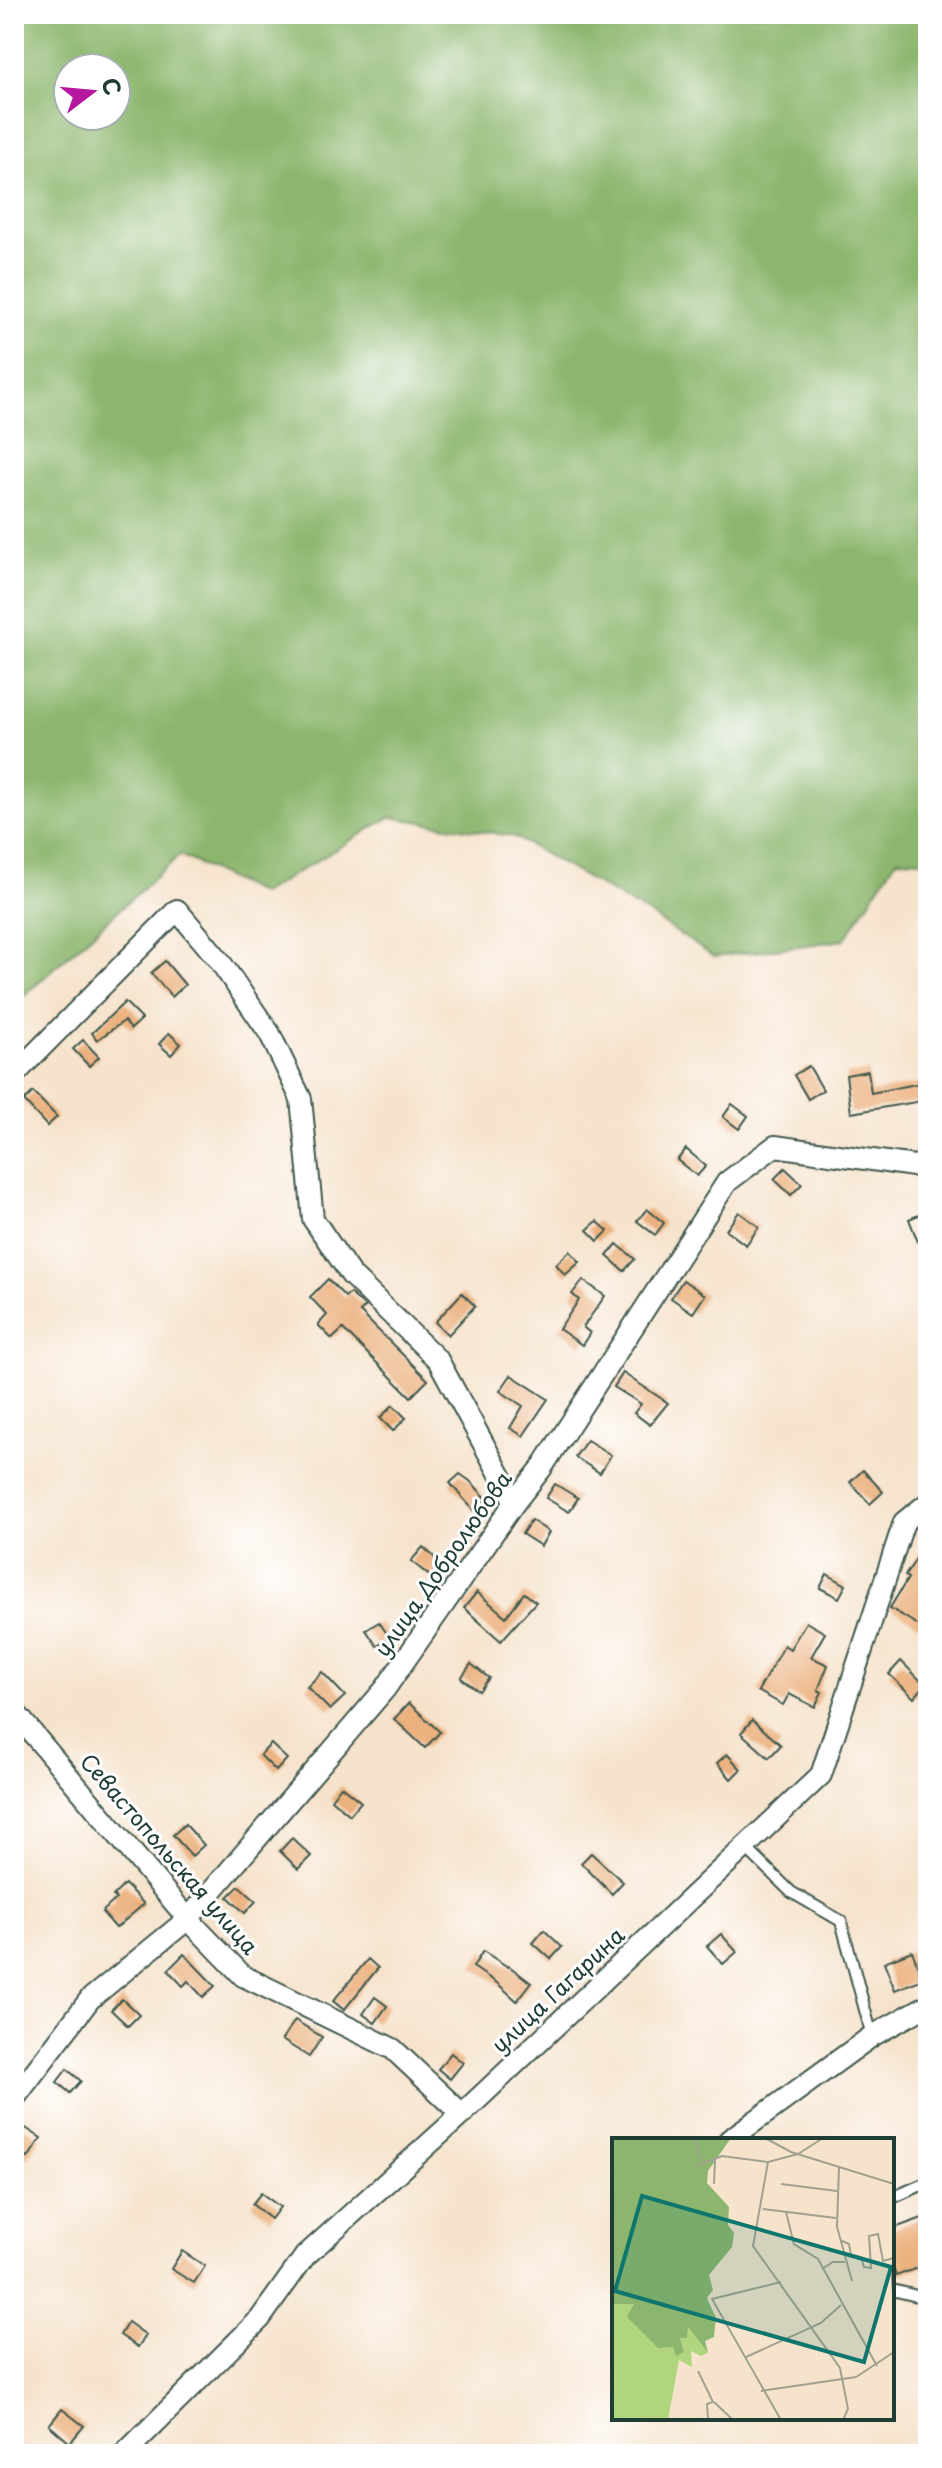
<svg xmlns="http://www.w3.org/2000/svg" width="942" height="2468" viewBox="0 0 942 2468" font-family="'Playpen Sans',sans-serif">
<style>
.forest{fill:#8cb66d;stroke:#567a50;stroke-width:2;fill-rule:evenodd}
.building{fill:#ebb17e}
.lines{fill:none;stroke-linecap:round;stroke-linejoin:round}
.lane-casing{stroke:#3f564b;stroke-width:14}
.street-casing{stroke:#3f564b;stroke-width:24}
.lane{stroke:#fff;stroke-width:10}
.street{stroke:#fff;stroke-width:20}
.labels{text-anchor:middle;stroke-width:6;stroke-linejoin:round;paint-order:stroke}
.street-label{font-size:22px;fill:#1f3d34;stroke:#fff}
.inset-road{fill:none;stroke:#a0a18f;stroke-width:2}
.view{fill:#0f766e;fill-opacity:0.15;stroke:#0f766e;stroke-width:4}
.inset-edge{fill:none;stroke:#1f3d34;stroke-width:4}
</style>
<rect width="100%" height="100%" fill="#fff"/>
<filter id="ink" filterUnits="userSpaceOnUse"><feTurbulence type="fractalNoise" baseFrequency=".0125" numOctaves="2"/><feDisplacementMap in="SourceGraphic" scale="16" xChannelSelector="R" yChannelSelector="G"/><feConvolveMatrix kernelMatrix="1 2 1 2 8 2 1 2 1" color-interpolation-filters="sRGB"/></filter>
<filter id="wash" filterUnits="userSpaceOnUse"><feTurbulence type="fractalNoise" baseFrequency=".006" numOctaves="4" result="noise"/><feDisplacementMap in="SourceGraphic" scale="32" xChannelSelector="R" yChannelSelector="G"/><feGaussianBlur stdDeviation="1.8" result="paint"/><feColorMatrix in="noise" values="0 0 0 0 0 0 0 0 0 0 0 0 0 0 0 0 0 1.4 0 .05"/><feComposite in="paint" operator="in"/></filter>
<g filter="url(#wash)">
<rect width="100%" height="100%" fill="#f6e3cc"/>
<path class="forest" d="M14,14h914v846l-31,-1 -53,81 -130,17 -63,-42 -138,-79 -123,-19 -129,77 -81,-39 -161,145 -5,1zM68,68h48v48h-48z"/>
<g id="blocks">
<g class="building">
<polygon points="165,961 185,985 172,997 151,973"/>
<polygon points="125,1002 142,1019 131,1029 124,1021 97,1040 92,1033"/>
<polygon points="169,1033 181,1044 171,1055 159,1044"/>
<polygon points="83,1040 99,1057 89,1066 73,1049"/>
<polygon points="809,1066 823,1090 808,1099 794,1075"/>
<polygon points="868,1071 871,1093 926,1082 928,1100 851,1113 846,1075"/>
<polygon points="33,1092 57,1117 47,1126 24,1101"/>
<polygon points="732,1104 748,1116 739,1129 723,1117"/>
<polygon points="686,1149 706,1166 697,1176 677,1160"/>
<polygon points="785,1168 802,1184 791,1195 774,1179"/>
<polygon points="647,1209 664,1223 655,1235 637,1221"/>
<polygon points="928,1211 928,1265 927,1265 909,1219"/>
<polygon points="739,1212 759,1227 746,1245 726,1230"/>
<polygon points="597,1221 608,1231 598,1241 587,1230"/>
<polygon points="617,1244 635,1259 624,1271 607,1256"/>
<polygon points="570,1251 580,1262 565,1275 556,1264"/>
<polygon points="328,1279 345,1297 350,1293 365,1307 360,1312 428,1380 411,1397 343,1329 332,1339 318,1325 327,1315 310,1297"/>
<polygon points="583,1280 605,1296 583,1327 590,1333 582,1345 559,1329 579,1300 572,1294"/>
<polygon points="683,1280 705,1295 693,1313 671,1298"/>
<polygon points="462,1293 475,1306 448,1335 435,1322"/>
<polygon points="623,1373 668,1403 650,1425 634,1413 641,1404 614,1387"/>
<polygon points="511,1375 548,1399 523,1436 510,1428 523,1406 500,1391"/>
<polygon points="393,1405 406,1418 393,1431 380,1418"/>
<polygon points="587,1440 611,1455 600,1473 575,1457"/>
<polygon points="863,1470 883,1492 870,1504 850,1482"/>
<polygon points="460,1474 470,1481 487,1499 474,1511 450,1483"/>
<polygon points="555,1484 578,1498 569,1512 546,1498"/>
<polygon points="531,1520 549,1532 541,1546 522,1534"/>
<polygon points="928,1540 928,1631 890,1608 908,1578 905,1576"/>
<polygon points="423,1547 442,1564 431,1577 411,1561"/>
<polygon points="827,1574 846,1585 839,1598 820,1588"/>
<polygon points="477,1592 506,1617 524,1593 536,1602 501,1641 464,1608"/>
<polygon points="379,1622 390,1638 377,1646 366,1630"/>
<polygon points="806,1622 825,1633 811,1657 828,1665 818,1690 822,1692 815,1707 789,1694 783,1705 758,1691 784,1645 790,1649"/>
<polygon points="901,1661 925,1685 914,1698 889,1674"/>
<polygon points="471,1664 489,1678 479,1691 461,1678"/>
<polygon points="322,1672 345,1696 330,1710 307,1687"/>
<polygon points="409,1703 440,1732 425,1748 394,1719"/>
<polygon points="752,1720 781,1745 769,1758 741,1733"/>
<polygon points="271,1744 287,1759 276,1771 260,1755"/>
<polygon points="727,1754 741,1769 731,1779 717,1763"/>
<polygon points="341,1786 361,1802 350,1815 331,1799"/>
<polygon points="185,1824 204,1845 192,1856 173,1835"/>
<polygon points="292,1838 311,1856 298,1869 280,1851"/>
<polygon points="591,1853 623,1882 612,1894 581,1863"/>
<polygon points="125,1884 144,1904 116,1928 102,1912 116,1899 113,1896"/>
<polygon points="239,1886 256,1901 245,1913 228,1897"/>
<polygon points="544,1930 562,1947 551,1959 533,1943"/>
<polygon points="721,1934 737,1952 723,1964 707,1946"/>
<polygon points="483,1951 508,1967 509,1966 531,1983 517,2001 497,1983 473,1967"/>
<polygon points="912,1951 923,1979 895,1990 884,1962"/>
<polygon points="184,1954 215,1986 203,1997 188,1981 183,1986 168,1970"/>
<polygon points="368,1959 378,1968 344,2010 333,2001"/>
<polygon points="375,1997 387,2006 375,2023 363,2014"/>
<polygon points="122,1999 139,2015 128,2026 111,2010"/>
<polygon points="295,2020 322,2037 309,2057 282,2040"/>
<polygon points="451,2053 463,2063 450,2079 438,2069"/>
<polygon points="67,2069 81,2081 70,2093 57,2082"/>
<polygon points="21,2125 41,2138 28,2158 14,2149 14,2136"/>
<polygon points="261,2193 280,2207 271,2219 252,2204"/>
<polygon points="928,2216 928,2264 896,2276 892,2265 892,2229"/>
<polygon points="182,2251 205,2266 194,2283 171,2269"/>
<polygon points="128,2322 146,2335 138,2347 120,2335"/>
<polygon points="62,2409 84,2426 70,2443 49,2425"/>
</g>
</g>
</g>
<g filter="url(#ink)">
<use href="#blocks" fill-opacity="0" stroke="#3f564b" stroke-width="2"/>
<g class="lines">
<g class="lane-casing">
<g id="lane">
<polyline points="744,1846 791,1892 841,1921 872,2036"/>
<polyline points="892,2198 928,2182"/>
<polyline points="892,2290 917,2296 928,2295"/>
</g>
</g>
<g class="street-casing">
<g id="street">
<polyline points="14,1075 177,910 219,960 270,1034 301,1099 313,1219 351,1275 438,1360 515,1502"/>
<polyline points="14,1711 188,1919 243,1976 393,2049 462,2114"/>
<polyline points="14,2099 90,1999 188,1919 385,1689 515,1502 541,1469 727,1182 775,1146 914,1166 928,1164"/>
<polyline points="729,2140 872,2036 928,2005"/>
<polyline points="124,2454 260,2319 305,2256 462,2114 821,1775 904,1522 928,1503"/>
</g>
</g>
<use href="#lane" class="lane"/>
<use href="#street" class="street"/>
</g>
</g>
<g class="labels">
<g class="street-label">
<text transform="translate(443 1564) rotate(-55)" y="8">улица Добролюбова</text>
<text transform="translate(169 1854) rotate(49)" y="8">Севастопольская улица</text>
<text transform="translate(558 1990) rotate(-43)" y="8">улица Гагарина</text>
</g>
</g>
<g transform="translate(612 2138)">
<rect width="282" height="282" fill="#f6e3cc"/>
<path d="M0,166h23l49,48 -4,-14 7,-12 21,27 -7,3 -10,-5 1,16 -13,-7 -11,60h-56z" fill="#b0d57e"/>
<path d="M0,0h119l-23,33 -1,12 22,24 -1,18 6,8 -2,14 -23,28 4,15 -6,8 9,20 -2,19 -9,4 3,12 -20,-26 -1,11h-7l4,14 -8,4 -3,-9 -15,1 -31,-31 7,-13h-22z" fill="#8cb66d"/>
<path class="inset-road" d="M83,0l7,23M153,0l26,14 103,32M211,0l-25,16 -30,8 -15,84 87,122 8,41 -5,11M84,28l26,-10 45,6M227,29l-2,60 15,54M102,46l1,-24M169,46l56,7M151,71l73,9M174,74l8,32 24,15 59,107M228,102l9,4 2,11 10,2 3,10 7,1 -2,-32 9,-2 5,27 11,-3M279,128l3,39M210,131l11,-7h12M134,219l75,-34 20,-18M86,233l15,31 -6,2 1,16M149,253l95,-14 38,-25M102,264l19,18M169,282l-69,-121 69,-17"/>
<path class="view" d="M30,58l249,71 -27,95 -249,-71z"/>
<rect width="282" height="282" class="inset-edge"/>
</g>
<rect width="942" height="2468" fill="none" stroke="#fff" stroke-width="48"/>
<g transform="translate(92 92) rotate(74)"><circle r="38" fill="#ffffff" stroke="#a5b1ae" stroke-width="2"/>
<path d="M0-6L14 30L0 20L-14 30Z" fill="#b5179e"/>
<text y="-12" font-size="22" font-weight="bold" text-anchor="middle" fill="#1f3d34">С</text>
</g>
</svg>
